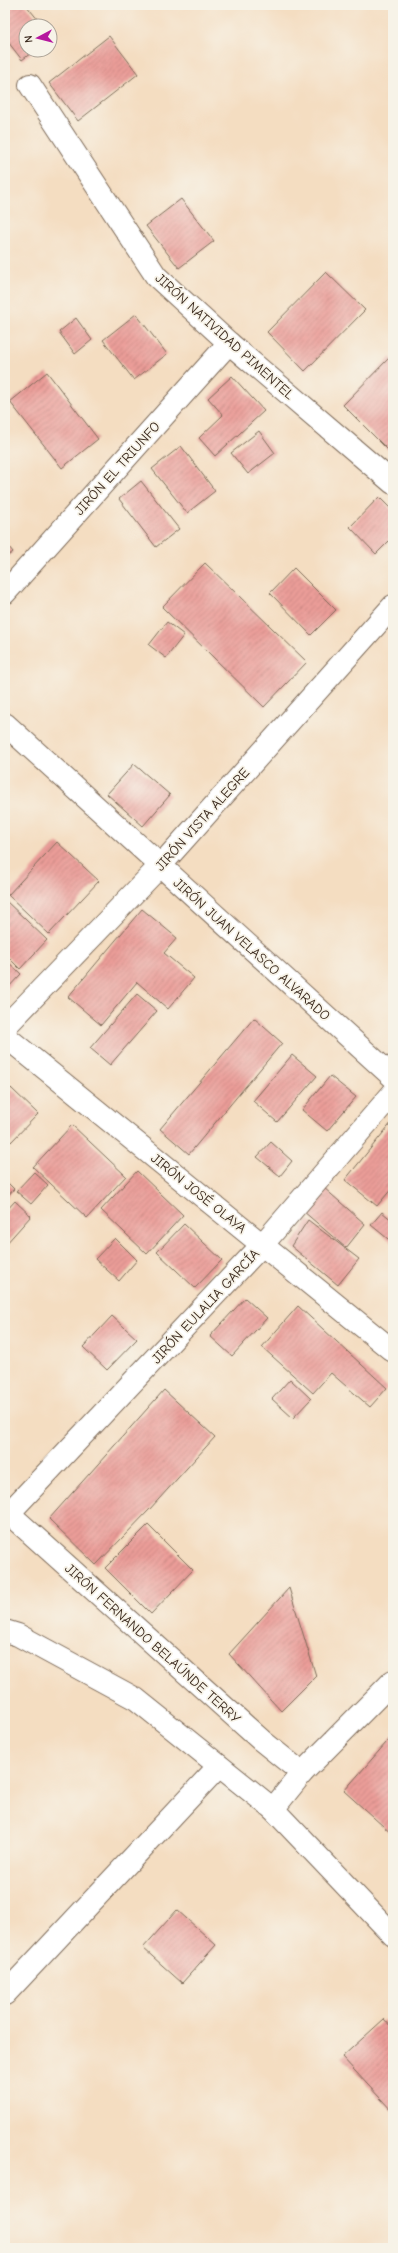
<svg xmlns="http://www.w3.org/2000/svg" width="398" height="2253" viewBox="0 0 398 2253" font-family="'Comic Neue',sans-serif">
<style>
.building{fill:url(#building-hatch)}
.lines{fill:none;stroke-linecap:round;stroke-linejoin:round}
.minor-casing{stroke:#7c6957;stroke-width:24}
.highway-casing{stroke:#7c6957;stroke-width:24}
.minor{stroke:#fff;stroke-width:22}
.highway{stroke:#fff;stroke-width:22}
.labels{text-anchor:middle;stroke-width:3.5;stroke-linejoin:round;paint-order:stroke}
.street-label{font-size:14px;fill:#3b2a1e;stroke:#f7f3e8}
</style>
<defs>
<pattern id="building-hatch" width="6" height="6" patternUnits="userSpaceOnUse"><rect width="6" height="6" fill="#eb9d99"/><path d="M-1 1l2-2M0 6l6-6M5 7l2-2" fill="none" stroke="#c0807c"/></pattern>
</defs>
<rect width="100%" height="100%" fill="#f7f3e8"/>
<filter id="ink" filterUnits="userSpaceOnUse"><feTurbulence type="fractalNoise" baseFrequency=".025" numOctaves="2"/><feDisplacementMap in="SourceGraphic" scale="8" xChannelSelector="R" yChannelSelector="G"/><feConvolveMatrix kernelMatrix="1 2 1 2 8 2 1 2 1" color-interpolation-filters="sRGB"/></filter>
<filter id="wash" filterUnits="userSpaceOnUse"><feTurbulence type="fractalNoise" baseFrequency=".012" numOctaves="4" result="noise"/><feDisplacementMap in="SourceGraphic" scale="16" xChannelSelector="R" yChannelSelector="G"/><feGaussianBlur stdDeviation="0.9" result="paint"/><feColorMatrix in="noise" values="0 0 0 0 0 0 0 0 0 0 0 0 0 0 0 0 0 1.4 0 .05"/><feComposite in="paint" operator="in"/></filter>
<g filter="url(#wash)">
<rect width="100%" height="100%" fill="#f4ddc1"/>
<g id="blocks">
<g class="building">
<polygon points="5,5 26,5 43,26 26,26 26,50 35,50 22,60 5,38"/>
<polygon points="109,36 138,74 78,121 49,83"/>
<polygon points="181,199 214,241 179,268 146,226"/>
<polygon points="326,272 365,310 305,371 267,332"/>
<polygon points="136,314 167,354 134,380 103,340"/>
<polygon points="76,318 92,340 75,354 59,332"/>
<polygon points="390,357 393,360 393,455 343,405"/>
<polygon points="47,372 98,439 62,468 10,402"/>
<polygon points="232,376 264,411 215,456 199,438 223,415 208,398"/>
<polygon points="259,431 275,453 248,474 231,453"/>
<polygon points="181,446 215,491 187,513 152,469"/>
<polygon points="141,481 179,529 156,547 119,499"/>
<polygon points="379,497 393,511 393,537 376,554 350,527"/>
<polygon points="5,542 13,552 5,558"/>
<polygon points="205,563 307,662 264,707 162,607"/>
<polygon points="294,568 336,610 311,635 270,593"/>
<polygon points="167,622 184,635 166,658 149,645"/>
<polygon points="134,764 170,795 143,826 107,794"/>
<polygon points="57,842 99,881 49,934 8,895"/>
<polygon points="5,900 47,940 20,969 5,954"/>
<polygon points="142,909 177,938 164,953 194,978 168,1009 137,982 101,1025 68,997"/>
<polygon points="5,959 21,974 5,991"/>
<polygon points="137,994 157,1011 110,1065 90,1048"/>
<polygon points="254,1018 282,1043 189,1154 160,1129"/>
<polygon points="292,1055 317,1076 277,1122 253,1101"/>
<polygon points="330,1076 356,1097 327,1131 302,1110"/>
<polygon points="11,1088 38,1114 11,1142 5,1137 5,1095"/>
<polygon points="392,1122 393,1187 377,1206 345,1180"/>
<polygon points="72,1125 126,1176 87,1218 33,1167"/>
<polygon points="271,1142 292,1161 280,1176 257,1157"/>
<polygon points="137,1171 183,1215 147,1254 101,1210"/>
<polygon points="34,1172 48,1185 31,1204 16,1191"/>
<polygon points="5,1180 14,1189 5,1199"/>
<polygon points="323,1187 365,1224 346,1248 303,1211"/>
<polygon points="15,1201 31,1216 5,1245 5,1212"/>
<polygon points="382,1212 393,1221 393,1243 371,1225"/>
<polygon points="308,1220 359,1259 338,1285 291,1246"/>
<polygon points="184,1224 222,1260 195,1288 157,1252"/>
<polygon points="115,1238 137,1260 119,1281 95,1259"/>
<polygon points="245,1298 267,1318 232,1356 210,1336"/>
<polygon points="298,1306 387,1388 370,1407 331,1373 313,1393 262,1347"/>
<polygon points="112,1316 137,1339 107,1370 83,1347"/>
<polygon points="290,1379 311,1399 293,1418 272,1399"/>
<polygon points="164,1390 215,1437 149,1510 96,1565 49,1519"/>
<polygon points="148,1525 193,1570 151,1614 105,1568"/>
<polygon points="289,1588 316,1676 281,1711 229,1654"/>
<polygon points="393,1735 393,1835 344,1791"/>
<polygon points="177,1910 216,1945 182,1983 143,1948"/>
<polygon points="384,2019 393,2029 393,2112 342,2057"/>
</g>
</g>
</g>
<g filter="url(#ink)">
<use href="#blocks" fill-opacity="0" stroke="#7c6957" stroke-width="1"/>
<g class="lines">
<g class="minor-casing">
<g id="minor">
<polyline points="30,85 156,276 229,343 393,483"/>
<polyline points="5,593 229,343"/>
<polyline points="5,724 393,1077"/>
<polyline points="5,1027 161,865 393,606"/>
<polyline points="5,1036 393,1351"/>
<polyline points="5,1510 261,1740 302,1773"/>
<polyline points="9,1513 263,1244 393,1093"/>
<polyline points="273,1809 302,1773 393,1681"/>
<polyline points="5,1994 219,1766"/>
</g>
</g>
<g class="highway-casing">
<polyline id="highway" points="5,1631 18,1635 136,1699 273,1809 393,1935"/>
</g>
<use href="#minor" class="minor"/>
<use href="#highway" class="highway"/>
</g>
</g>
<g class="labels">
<g class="street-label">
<text transform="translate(225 336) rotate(42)" y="5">JIRÓN NATIVIDAD PIMENTEL</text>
<text transform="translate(117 468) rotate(-48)" y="5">JIRÓN EL TRIUNFO</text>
<text transform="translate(202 819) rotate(-48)" y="5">JIRÓN VISTA ALEGRE</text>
<text transform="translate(252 949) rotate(42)" y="5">JIRÓN JUAN VELASCO ALVARADO</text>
<text transform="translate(199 1193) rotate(39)" y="5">JIRÓN JOSÉ OLAYA</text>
<text transform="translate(205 1306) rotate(-47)" y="5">JIRÓN EULALIA GARCÍA</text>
<text transform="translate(153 1643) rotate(42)" y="5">JIRÓN FERNANDO BELAÚNDE TERRY</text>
</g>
</g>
<rect width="398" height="2253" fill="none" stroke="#f7f3e8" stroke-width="20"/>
<g transform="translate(38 38) rotate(263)"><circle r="19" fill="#f7f3e8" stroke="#aca397"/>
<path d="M0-3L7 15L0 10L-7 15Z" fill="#b5179e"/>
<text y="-6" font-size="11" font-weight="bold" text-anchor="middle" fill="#3b2a1e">N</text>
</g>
</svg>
